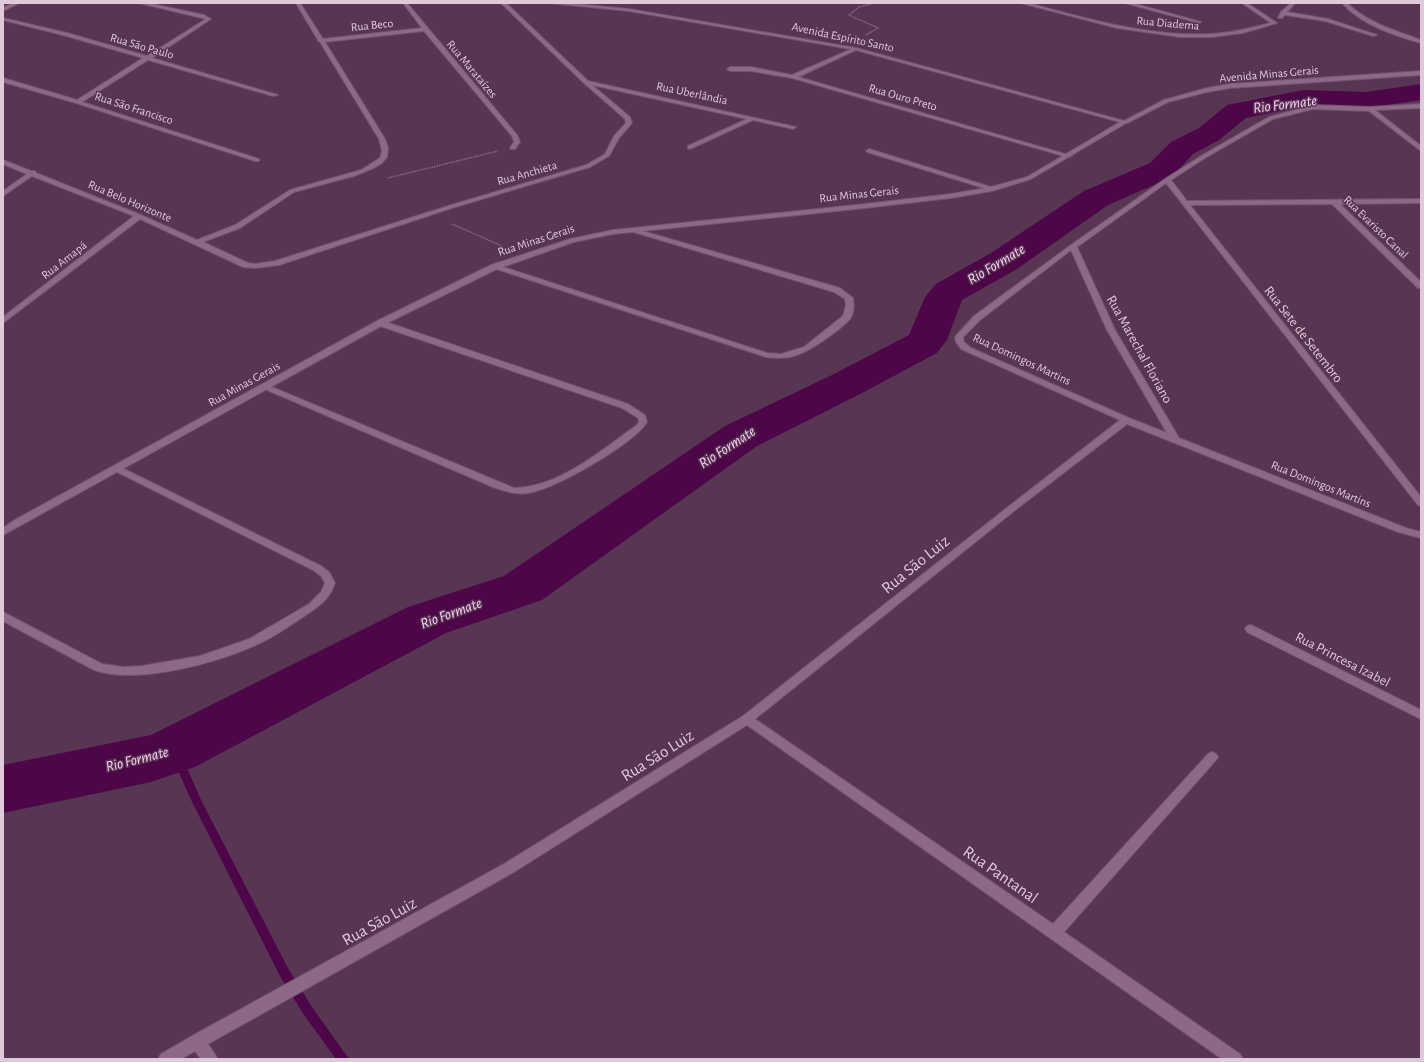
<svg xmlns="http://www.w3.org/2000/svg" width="1424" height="1062" viewBox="0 0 1424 1062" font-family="'Alegreya Sans',sans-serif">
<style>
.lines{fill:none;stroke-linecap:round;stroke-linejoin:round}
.stream{fill:#4d0647;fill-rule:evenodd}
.river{fill:#4d0647;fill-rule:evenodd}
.street-casing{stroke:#71546c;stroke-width:2}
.secondary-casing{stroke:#71546c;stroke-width:2}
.path{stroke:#886a83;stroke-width:1.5;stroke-dasharray:1.5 1;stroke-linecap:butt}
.street{fill:#8e6887;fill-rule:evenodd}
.secondary{fill:#8e6887;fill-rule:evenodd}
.labels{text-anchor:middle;stroke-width:3;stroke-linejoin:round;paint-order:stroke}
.far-street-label{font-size:12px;fill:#dfcadb;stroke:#583653}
.street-label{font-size:14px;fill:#dfcadb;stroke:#583653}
.water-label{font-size:15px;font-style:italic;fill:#fdcdf5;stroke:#583653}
.near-street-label{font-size:17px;fill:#dfcadb;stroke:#583653}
</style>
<rect width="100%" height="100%" fill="#583653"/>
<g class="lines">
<polygon class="stream" points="174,746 177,747 179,750 202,802 289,970 312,1007 349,1059 336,1059 304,1015 281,978 192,802 169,750 171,747"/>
<polygon class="river" points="1421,84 1421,100 1366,108 1304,106 1246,118 1219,140 1193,154 1172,177 1108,205 1017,269 962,300 947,340 937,353 862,393 757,446 542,600 446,633 195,767 151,782 3,813 3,765 151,735 408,607 504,576 725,426 832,375 909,335 925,297 936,284 991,253 1084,191 1150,163 1171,142 1199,128 1227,105 1304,90 1366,92"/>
<g class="street-casing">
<g id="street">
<polygon points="13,3 19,3 3,11 3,8"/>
<polygon points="139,3 148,3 204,15 211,19 152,58 278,95 273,96 148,60 82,102 259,159 259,161 255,161 76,103 3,82 3,78 77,100 143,58 63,35 3,20 3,18 67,33 147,56 206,19"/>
<polygon points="296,3 300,3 323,39 422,28 403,3 407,3 517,135 520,142 515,149 511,149 510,148 514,142 512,136 424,31 325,42 385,139 388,148 387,157 382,163 374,168 354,176 294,192 240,228 203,242 248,263 255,264 275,261 448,206 586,165 605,154 614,136 626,123 625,119 584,83 501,3 506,3 588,81 796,127 793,129 753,120 690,149 688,148 688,146 747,119 592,85 630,117 632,123 619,138 609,156 590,167 452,208 279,265 255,268 243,267 140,219 3,323 3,317 134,216 32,176 3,196 3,191 27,174 3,164 3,160 31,171 35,171 36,173 141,215 197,240 235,225 290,190 361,170 380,158 382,151 379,139 320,42 318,41 318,40"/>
<path d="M1021,3h7c60,16 121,34 183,31 21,-1 40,-6 60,-11l-29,-20h5l30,20 -34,10 -31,4h-32l-63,-9z"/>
<polygon points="1125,3 1132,3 1201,22 1199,23"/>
<polygon points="1291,3 1295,3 1287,12 1328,19 1377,35 1373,36 1325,21 1285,15 1282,18 1278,18 1281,12"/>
<path d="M1342,3h5c21,20 47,27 74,37v3c-28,-8 -59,-18 -79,-40z"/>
<polygon points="854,48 858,49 798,77 1072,156 1067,157 792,78 751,71 730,71 727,69 730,67 751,67 792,75"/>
<polygon points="1421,71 1421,75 1230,88 1207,92 1168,102 1127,123 1122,122 1164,100 1207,88 1230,84"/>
<path d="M1421,104v4l-46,2 46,36v5l-52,-40 -56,-2 -40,10 -68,39 -34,22 16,21 234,-2v4l-81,1 81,78v6h-3l-86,-84 -142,1 231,292v9l-3,-1 -252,-322 -89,64 38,83 64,108 227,90 15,4v6l-23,-6 -271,-108 -113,87 -259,208 298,205 155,-170 4,-2 4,2 2,3 -2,3 -152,172 176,122 3,5h-21l-475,-334 -233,147 -306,172 10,15h-17l-6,-8 -14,8h-23l3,-5 31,-18 312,-172 239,-148 265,-209 112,-87 -159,-71 -5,-7 -1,-5 19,-21 97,-71 94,-66 36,-23 68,-39 44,-12 57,2zM1071,250l36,80 60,103 -38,-15 -158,-70 -7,-6 -1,-5 17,-17z"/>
<polygon points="869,149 994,188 995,189 990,190 867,152 866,151"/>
<path d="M632,228l208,60 13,10c1,6 1,16 -3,21 -10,11 -40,32 -53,36 -11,4 -21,3 -31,2l-276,-90 1,-2h6l270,88 14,1 23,-7 39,-31 3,-11 -1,-6 -11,-7 -204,-61 -1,-1z"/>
<path d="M377,321h6l245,83 17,11 2,7c-12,21 -93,68 -119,71 -13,2 -23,-2 -35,-6l-233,-100 4,-3 3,1 247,103c46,-1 86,-37 123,-63l2,-3 -1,-4 -16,-10 -245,-83z"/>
<path d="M116,465l205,101 8,6 6,11c-6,19 -22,27 -38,38 -12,8 -25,17 -39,23 -41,19 -121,41 -164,26l-91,-49v-9l99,52 22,3 18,-1 58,-10 49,-17 60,-35 12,-12 4,-9 -4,-7 -8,-6 -200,-100 -2,-2z"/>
<polygon points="1251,625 1421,710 1421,719 1247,632 1245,629 1247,626"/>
</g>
</g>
<g class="secondary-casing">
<polygon id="secondary" points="549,3 566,3 629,9 856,48 1128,122 1031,179 992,191 951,198 856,209 613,234 574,242 497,269 383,325 3,535 3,528 13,521 377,321 491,265 570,239 613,230 856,205 951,194 991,187 1027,177 1120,122 856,50 629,11"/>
</g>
<g class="path">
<polyline points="866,35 878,28 849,15 859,7 875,3"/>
<polyline points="388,178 498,151"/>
<polyline points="452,224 502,246"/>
</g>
<use href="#street" class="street"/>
<use href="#secondary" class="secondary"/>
</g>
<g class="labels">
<g class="far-street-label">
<text transform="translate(1168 23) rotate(5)" y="4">Rua Diadema</text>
<text transform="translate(372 25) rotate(-6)" y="4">Rua Beco</text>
<text transform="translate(843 37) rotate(12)" y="4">Avenida Espírito Santo</text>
<text transform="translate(142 46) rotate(16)" y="4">Rua São Paulo</text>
<text transform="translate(472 69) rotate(50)" y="4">Rua Marataízes</text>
<text transform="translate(1269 74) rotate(-5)" y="4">Avenida Minas Gerais</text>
<text transform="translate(692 93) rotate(12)" y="4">Rua Uberlândia</text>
<text transform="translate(903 97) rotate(16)" y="4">Rua Ouro Preto</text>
<text transform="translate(134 108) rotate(18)" y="4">Rua São Francisco</text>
<text transform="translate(527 173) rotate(-16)" y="4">Rua Anchieta</text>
<text transform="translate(859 194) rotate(-6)" y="4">Rua Minas Gerais</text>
<text transform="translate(130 201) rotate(23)" y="4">Rua Belo Horizonte</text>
<text transform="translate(1376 227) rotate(44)" y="4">Rua Evaristo Canal</text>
<text transform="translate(536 240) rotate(-18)" y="4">Rua Minas Gerais</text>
<text transform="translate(64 260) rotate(-38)" y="4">Rua Amapá</text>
<text transform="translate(1022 359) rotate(25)" y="4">Rua Domingos Martins</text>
<text transform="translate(244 384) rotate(-29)" y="4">Rua Minas Gerais</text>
<text transform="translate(1321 484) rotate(22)" y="4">Rua Domingos Martins</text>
</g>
<g class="street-label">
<text transform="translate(1304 334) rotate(52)" y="5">Rua Sete de Setembro</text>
<text transform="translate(1140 349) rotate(61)" y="5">Rua Marechal Floriano</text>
<text transform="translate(1343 659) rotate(27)" y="5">Rua Princesa Izabel</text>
</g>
<g class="water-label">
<text transform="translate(1285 104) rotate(-7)" y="5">Rio Formate</text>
<text transform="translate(996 264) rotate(-31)" y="5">Rio Formate</text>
<text transform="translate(727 447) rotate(-33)" y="5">Rio Formate</text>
<text transform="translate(451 613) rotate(-20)" y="5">Rio Formate</text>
<text transform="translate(137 759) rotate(-14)" y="5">Rio Formate</text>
</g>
<g class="near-street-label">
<text transform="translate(915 564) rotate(-39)" y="6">Rua São Luiz</text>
<text transform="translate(657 755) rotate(-32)" y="6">Rua São Luiz</text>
<text transform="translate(1001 874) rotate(35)" y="6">Rua Pantanal</text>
<text transform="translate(379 921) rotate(-29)" y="6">Rua São Luiz</text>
</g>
</g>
<rect width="1424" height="1062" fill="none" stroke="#dfcadb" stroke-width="8"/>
</svg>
